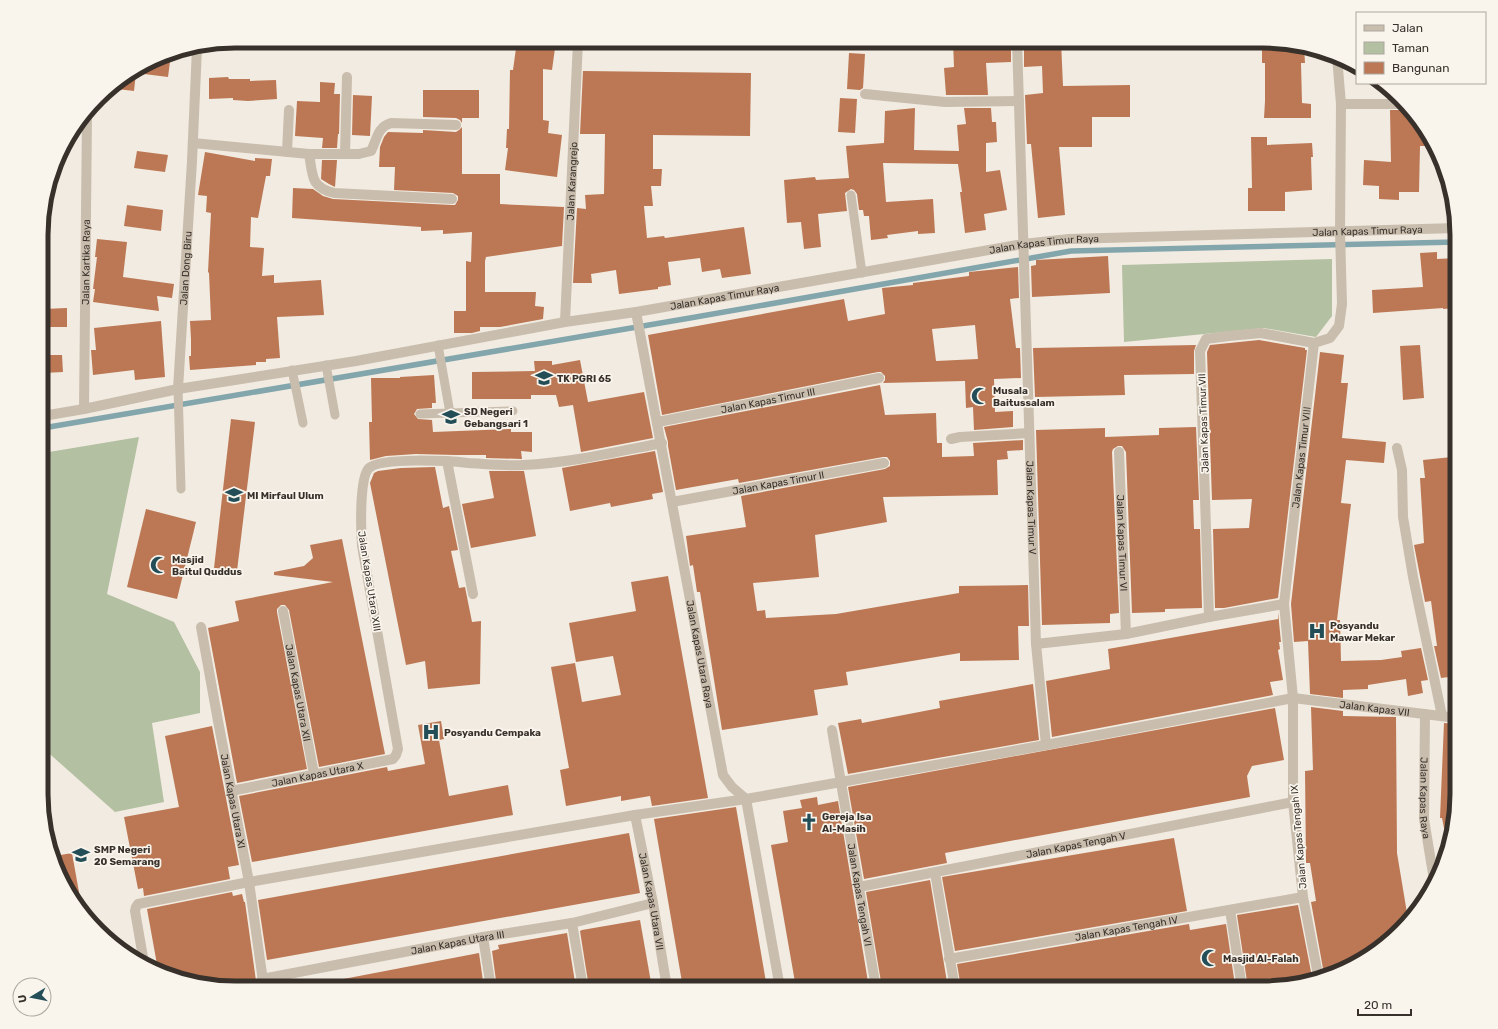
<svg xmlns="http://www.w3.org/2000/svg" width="1498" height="1029" viewBox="0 0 1498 1029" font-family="Rubik,sans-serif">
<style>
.green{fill:#b3c0a2}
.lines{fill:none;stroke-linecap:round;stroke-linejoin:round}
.stream{stroke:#82a6ac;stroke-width:5.5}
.building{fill:#bc7854;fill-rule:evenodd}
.service{stroke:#c9bdad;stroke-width:9}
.minor{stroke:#c9bdad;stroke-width:10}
.tertiary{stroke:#c9bdad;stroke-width:10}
.labels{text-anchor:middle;stroke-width:3.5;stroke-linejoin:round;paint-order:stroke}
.street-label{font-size:10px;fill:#38312b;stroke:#f9f5ed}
.poi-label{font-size:10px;font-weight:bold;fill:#38312b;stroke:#f9f5ed;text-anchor:start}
.rim{fill:none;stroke:#38312b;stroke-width:5}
</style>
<rect width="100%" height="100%" fill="#f2ebe1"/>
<g class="green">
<polygon points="1332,259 1332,316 1316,337 1264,328 1124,342 1122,265"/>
<polygon points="139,437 107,594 174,622 200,672 200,713 152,723 164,802 115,812 43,748 43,453"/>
</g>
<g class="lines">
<polyline class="stream" points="43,428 690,318 1071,251 1457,242"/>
</g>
<g class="building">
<polygon points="517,41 556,41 552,70 543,69 543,120 549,121 548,133 562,135 557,177 505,170 508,148 506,148 507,129 509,129 510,70 513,70"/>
<polygon points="953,41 1011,41 1011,62 986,63 988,95 946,95 944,68 954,67"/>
<polygon points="1024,41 1061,41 1063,86 1130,85 1130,117 1092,117 1092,147 1059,147 1065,215 1038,218 1031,144 1027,144 1025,95 1043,93 1042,66 1024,67"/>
<polygon points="1262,41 1276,41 1304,47 1305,63 1301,63 1302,103 1311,104 1311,118 1264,118 1265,101 1265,63 1262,63"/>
<polygon points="849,53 865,54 863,88 860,90 847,89"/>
<polygon points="171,54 168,77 136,73 134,91 109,88 161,56"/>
<polygon points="583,71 751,73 750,136 653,135 653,169 662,169 661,186 651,186 653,206 644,206 647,238 664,236 665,238 744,227 751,274 722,278 720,269 702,272 700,258 668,262 671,285 658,287 658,289 619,294 616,270 591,274 592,283 573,283 577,208 586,209 585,195 604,194 605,134 580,134"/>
<polygon points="228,77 229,79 250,79 250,81 276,80 277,99 248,101 233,100 233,98 209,99 209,78"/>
<polygon points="320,82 335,83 334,94 340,94 339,134 338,134 337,148 322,148 323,138 295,136 297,101 320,102"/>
<polygon points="423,90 479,90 479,118 462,118 462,123 460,120 456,118 423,117"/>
<polygon points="353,95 372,96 370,136 352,135"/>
<polygon points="840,98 857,99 855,133 838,132"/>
<polygon points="915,108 914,150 959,151 957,125 966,124 964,108 991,108 992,122 996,122 997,142 986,143 986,172 1000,170 1007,210 984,214 986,230 965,233 960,192 962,192 958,164 883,163 886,202 933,199 935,233 918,234 918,231 887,235 888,238 871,240 869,216 864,216 863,210 859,210 857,194 854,190 851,189 845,193 847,211 818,214 821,247 804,249 801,222 787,223 784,180 815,177 816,180 849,178 846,146 884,143 885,111"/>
<polygon points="1406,109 1431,138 1434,146 1420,146 1419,192 1399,192 1399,200 1379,199 1379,186 1363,185 1364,160 1391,162 1390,110 1402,110"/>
<polygon points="462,127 462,174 500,174 500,204 564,207 562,246 486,257 485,261 485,292 536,292 535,306 544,307 543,319 500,327 480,327 480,331 472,333 454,333 454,311 466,311 466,261 471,262 472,232 443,234 443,230 421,231 421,227 292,218 293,188 313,189 323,196 333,199 452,205 455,205 458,200 458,196 453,193 394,190 395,167 379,167 380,147 384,137 388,132 423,133 423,130 456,132 459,130"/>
<polygon points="1251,137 1267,137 1267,145 1312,143 1313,157 1311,157 1312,190 1285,192 1285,211 1248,211 1248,188 1252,188"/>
<polygon points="137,151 168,155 165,172 134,168"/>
<polygon points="205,152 255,161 255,158 272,159 270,176 266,176 258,218 251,217 250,247 264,248 262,276 274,275 274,283 321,280 324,315 277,317 280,358 266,359 266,362 256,362 256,365 190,370 189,356 191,356 191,339 190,321 211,320 209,273 208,272 211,213 206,212 207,196 198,195"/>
<polygon points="322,160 337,160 335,187 329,184 321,179"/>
<polygon points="127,205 163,210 161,231 124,226"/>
<polygon points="97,239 127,242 123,277 174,284 172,298 157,296 159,311 93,302 95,289 93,289 97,257 95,257"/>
<polygon points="1437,252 1437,259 1457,258 1457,308 1443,309 1443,308 1373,313 1372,290 1423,287 1420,253"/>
<polygon points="1108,256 1110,293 1032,297 1031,266 1036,265 1036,260"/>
<path d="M1018,267l1,31 -9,1 6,49h4l1,30 -27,1 1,33 18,-1v16l-39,3 -1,-23 -7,1 -1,-27 -82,2 2,-3v-4l-4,-4h-3l-216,43 -14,-80 196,-36 4,22 37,-7 -3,-26 31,-3v-2l56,-7v-4zM975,325l3,34 -42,2 -4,-32z"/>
<polygon points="67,308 67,327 43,327 43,309"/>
<polygon points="161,321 165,377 135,380 134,370 93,375 91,350 96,350 94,328"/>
<polygon points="1259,340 1305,348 1305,350 1307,350 1278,598 1224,608 1215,608 1213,529 1249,528 1252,499 1212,500 1207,352 1210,345"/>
<polygon points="1196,345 1194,351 1194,374 1124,375 1125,395 1035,397 1033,348"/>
<polygon points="1420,345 1424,398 1403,400 1400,346"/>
<polygon points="1320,352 1344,355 1341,383 1348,383 1342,438 1386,442 1384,463 1346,460 1341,503 1351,504 1337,620 1340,620 1341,661 1381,660 1402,657 1401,651 1421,648 1428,680 1421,681 1423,693 1408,696 1406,679 1368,685 1368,689 1343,690 1343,698 1310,694 1308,641 1294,642 1291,604"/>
<polygon points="43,355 62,355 63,372 43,373"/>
<polygon points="580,360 588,402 644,392 653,438 581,452 573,405 559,407 556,395 531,395 531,399 472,399 472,372 535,371 534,361 552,361 552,365"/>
<polygon points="434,375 436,403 432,403 432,408 417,409 414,414 418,419 432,420 433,432 511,429 511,432 532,432 532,452 521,451 522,459 486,458 486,455 455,455 416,454 386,456 370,460 369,422 372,422 371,378 400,378 400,377"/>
<polygon points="880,385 885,415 936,413 937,443 942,443 942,457 974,456 973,443 1023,440 1023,450 1007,451 1008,459 997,460 998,495 883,497 887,522 815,535 819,577 753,583 757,611 765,610 766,618 836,614 959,593 959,586 1028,585 1029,626 1018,626 1019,660 960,661 960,653 846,672 848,685 814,690 818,715 722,730 700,592 697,592 693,565 690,566 686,536 746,527 741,496 885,469 890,466 890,461 887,457 883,457 739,483 738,479 676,490 668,446 668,442 664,427"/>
<polygon points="231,419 255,422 237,571 214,568"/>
<polygon points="1196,427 1199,500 1193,500 1194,529 1200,529 1202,608 1165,609 1165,612 1132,613 1126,452 1122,446 1118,446 1113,449 1112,452 1119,613 1110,614 1110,623 1042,625 1036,430 1105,428 1105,437 1159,435 1159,428"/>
<polygon points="655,451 663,492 652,494 653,499 611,507 610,503 570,511 562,468"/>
<polygon points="1452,457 1454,476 1457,476 1457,676 1441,678 1434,646 1437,646 1431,601 1425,602 1414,545 1424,543 1420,478 1425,478 1423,460"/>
<polygon points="435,467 443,508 449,506 458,550 451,551 459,588 465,587 472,622 481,621 480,684 428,689 425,661 406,665 370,483 374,473 378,471 401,468"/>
<polygon points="489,471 524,471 536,536 471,548 462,504 494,498"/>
<polygon points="146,509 196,522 177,599 127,587"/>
<polygon points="342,539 385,754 319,767 289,610 285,605 281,605 277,609 277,612 307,769 237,783 208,628 239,621 235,601 333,582 274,575 274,572 304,566 313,558 310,545"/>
<polygon points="668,576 708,798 652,806 650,796 621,801 621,796 566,806 560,770 569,768 551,667 575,663 582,702 621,695 613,656 576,662 569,623 636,611 631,582"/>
<polygon points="1278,612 1281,642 1279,642 1280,649 1278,650 1283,680 1270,682 1273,695 1052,737 1046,681 1110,669 1108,649 1278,619"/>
<polygon points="1033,684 1039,740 848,774 838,723 861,719 862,723 940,708 939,701"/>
<polygon points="1311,707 1343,711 1343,716 1396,717 1397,853 1408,919 1349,968 1324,974 1311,902 1316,901 1310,863 1306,863 1305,771 1313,770"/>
<polygon points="1275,708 1284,760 1252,766 1247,776 1250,797 945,853 947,863 864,879 848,787"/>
<polygon points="441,721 444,739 439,740 449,796 508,785 513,815 252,862 239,796 387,767 388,771 425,764 418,725"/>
<polygon points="1444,723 1457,724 1457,807 1448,848 1442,818 1440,818"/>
<polygon points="212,726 239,865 228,867 230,879 144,896 143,888 138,889 124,817 179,807 165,736"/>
<polygon points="817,797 818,805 838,801 869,988 796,988 771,845 788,842 783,811 802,808 800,800"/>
<polygon points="736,807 767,988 683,988 654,819"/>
<polygon points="629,833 640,893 267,960 258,900"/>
<polygon points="1174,838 1187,911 955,951 942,877"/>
<polygon points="72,853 82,909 67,891 55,856"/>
<polygon points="930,880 948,988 882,988 866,892"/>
<polygon points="232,892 233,896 242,894 244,902 245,902 257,988 222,988 172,978 158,970 147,909"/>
<polygon points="1298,905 1312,977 1264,988 1248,988 1237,915"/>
<polygon points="640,920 652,988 589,988 580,931 582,930"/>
<polygon points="1189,924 1190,930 1226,924 1235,985 1220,988 961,988 957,964"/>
<polygon points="567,933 576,988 497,988 492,951 499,949 498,945"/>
<polygon points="479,953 484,988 333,988 333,981"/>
</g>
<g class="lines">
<g class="service">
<polyline points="851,195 862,273"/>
<polyline points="438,345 450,413 513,411"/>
<polyline points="326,365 335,415"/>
<polyline points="292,370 303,423"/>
<polyline points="178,389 181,489"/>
<polyline points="420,414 450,413"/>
</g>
<g class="minor">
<path id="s1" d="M1017,41l19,603 10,101"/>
<polyline points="865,94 945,102 1019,101"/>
<polyline points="1341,104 1402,104"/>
<path d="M193,143l116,11h50l12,-3c6,-11 6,-24 20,-28l65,2"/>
<polyline points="287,152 289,110"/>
<path d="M309,154c4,21 1,33 25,39l118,6"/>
<polyline points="345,154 347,77"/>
<path id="s2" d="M636,312l87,463 9,12 14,12 34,189"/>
<path id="s3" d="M565,322l13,-281"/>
<path id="s4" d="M178,389l14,-228 5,-113"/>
<path id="s5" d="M84,409l3,-294"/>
<path id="s6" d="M658,422l221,-44"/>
<polyline points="951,439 960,437 1029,433"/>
<polyline points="1397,448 1402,470 1403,517 1413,577 1442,716"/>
<path id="s7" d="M1119,452l7,182"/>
<polyline points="447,461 473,594"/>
<path id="s8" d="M672,502l212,-39"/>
<path id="s9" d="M283,611l31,163"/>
<polyline points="1209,617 1200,351 1206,339 1229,336 1261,333 1314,343"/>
<path id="s10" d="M201,627l17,94 31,161 15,106"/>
<polyline points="1036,644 1126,634 1209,617 1284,604"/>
<path id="s11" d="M1425,714l-1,105 10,61"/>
<path id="s12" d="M832,730l44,258"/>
<path id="s13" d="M231,791l162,-32 3,-4 2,-6 -36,-203c-1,-15 -3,-68 7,-78 12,-11 81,-7 99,-5 19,1 37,3 55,2 47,-2 93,-13 139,-22"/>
<path id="s14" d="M635,815l18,88 14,85"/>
<polyline points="935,873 955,988"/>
<path id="s15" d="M859,887l434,-85"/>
<polyline points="1230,910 1242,988"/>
<polyline points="572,923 583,988"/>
<polyline points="483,937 491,988"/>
<path id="s16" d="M949,959l354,-62"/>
<path id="s17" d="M144,963l-9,-52 1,-4 2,-3 111,-22 386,-67 111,-16 95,-17 205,-37 247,-47 164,20"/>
<path id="s18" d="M1318,975l-15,-78 -10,-95v-104l-9,-94 30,-261 16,-5 9,-12 3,-22 -2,-72 1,-128 -4,-47"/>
<path id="s19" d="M262,979l221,-42 89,-14 81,-20"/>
</g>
<path class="tertiary" id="s20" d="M43,416l41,-7 94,-20 178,-28 209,-39 71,-10 387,-68 46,-5 388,-11"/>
</g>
<defs>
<g id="school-bare" transform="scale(1.38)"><path d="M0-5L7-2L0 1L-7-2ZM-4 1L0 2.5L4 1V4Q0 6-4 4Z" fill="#244e57" stroke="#f9f5ed" stroke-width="2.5" paint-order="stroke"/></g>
<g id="mosque-bare" transform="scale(1.38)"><path d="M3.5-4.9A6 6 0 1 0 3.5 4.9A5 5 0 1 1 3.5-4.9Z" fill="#244e57" stroke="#f9f5ed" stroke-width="2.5" paint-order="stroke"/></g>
<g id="hospital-bare" transform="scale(1.38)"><path d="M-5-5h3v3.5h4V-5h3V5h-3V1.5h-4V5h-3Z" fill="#244e57" stroke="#f9f5ed" stroke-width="2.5" paint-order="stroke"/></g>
<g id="church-bare" transform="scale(1.38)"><path d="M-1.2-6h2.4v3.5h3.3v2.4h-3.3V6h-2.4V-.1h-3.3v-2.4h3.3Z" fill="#244e57" stroke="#f9f5ed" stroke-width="2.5" paint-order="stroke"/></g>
</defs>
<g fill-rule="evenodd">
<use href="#school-bare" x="544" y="378"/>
<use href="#mosque-bare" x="980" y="396"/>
<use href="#school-bare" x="451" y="417"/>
<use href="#school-bare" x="234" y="495"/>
<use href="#mosque-bare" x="159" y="565"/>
<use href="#hospital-bare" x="1317" y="631"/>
<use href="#hospital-bare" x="431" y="732"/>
<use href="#church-bare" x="809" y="822"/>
<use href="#school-bare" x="81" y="855"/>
<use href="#mosque-bare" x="1210" y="958"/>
</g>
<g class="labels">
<g class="street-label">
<text dy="4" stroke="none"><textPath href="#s3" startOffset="141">Jalan Karangrejo</textPath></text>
<text dy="4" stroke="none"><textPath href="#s20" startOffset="1340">Jalan Kapas Timur Raya</textPath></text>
<text dy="4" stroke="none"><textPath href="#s20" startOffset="1016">Jalan Kapas Timur Raya</textPath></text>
<text dy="4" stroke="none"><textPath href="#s5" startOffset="147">Jalan Kartika Raya</textPath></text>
<text dy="4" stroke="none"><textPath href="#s4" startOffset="121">Jalan Dong Biru</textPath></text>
<text dy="4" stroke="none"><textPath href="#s20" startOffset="692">Jalan Kapas Timur Raya</textPath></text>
<text dy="4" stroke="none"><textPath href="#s6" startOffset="112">Jalan Kapas Timur III</textPath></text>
<text transform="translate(1203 423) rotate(-92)" y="4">Jalan Kapas Timur VII</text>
<text dy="4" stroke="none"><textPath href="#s18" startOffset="521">Jalan Kapas Timur VIII</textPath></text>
<text dy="4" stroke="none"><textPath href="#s8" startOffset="108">Jalan Kapas Timur II</textPath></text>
<text dy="4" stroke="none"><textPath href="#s1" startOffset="467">Jalan Kapas Timur V</textPath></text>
<text dy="4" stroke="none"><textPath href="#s7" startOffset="91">Jalan Kapas Timur VI</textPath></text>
<text transform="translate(370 581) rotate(81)" y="4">Jalan Kapas Utara XIII</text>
<text dy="4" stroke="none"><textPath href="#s2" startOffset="348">Jalan Kapas Utara Raya</textPath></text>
<text dy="4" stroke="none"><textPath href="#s9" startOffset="83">Jalan Kapas Utara XII</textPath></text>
<text dy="4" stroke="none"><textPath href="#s17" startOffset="1316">Jalan Kapas VII</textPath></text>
<text dy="4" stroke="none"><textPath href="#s13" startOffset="88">Jalan Kapas Utara X</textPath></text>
<text dy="4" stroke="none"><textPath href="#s11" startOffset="84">Jalan Kapas Raya</textPath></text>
<text dy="4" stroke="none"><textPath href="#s10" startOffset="177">Jalan Kapas Utara XI</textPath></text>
<text transform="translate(1298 837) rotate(-95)" y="4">Jalan Kapas Tengah IX</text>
<text dy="4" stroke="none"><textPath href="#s15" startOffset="221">Jalan Kapas Tengah V</textPath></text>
<text dy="4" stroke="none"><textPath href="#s12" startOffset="167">Jalan Kapas Tengah VI</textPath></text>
<text dy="4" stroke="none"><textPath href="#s14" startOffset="88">Jalan Kapas Utara VII</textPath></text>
<text dy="4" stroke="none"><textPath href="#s16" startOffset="180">Jalan Kapas Tengah IV</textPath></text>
<text dy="4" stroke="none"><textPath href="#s19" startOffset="199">Jalan Kapas Utara III</textPath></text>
</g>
<g class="poi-label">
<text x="557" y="382">TK PGRI 65</text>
<text x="993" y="394">Musala<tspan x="993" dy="12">Baitussalam</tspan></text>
<text x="464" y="415">SD Negeri<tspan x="464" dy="12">Gebangsari 1</tspan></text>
<text x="247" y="499">MI Mirfaul Ulum</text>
<text x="172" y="563">Masjid<tspan x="172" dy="12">Baitul Quddus</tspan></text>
<text x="1330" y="629">Posyandu<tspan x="1330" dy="12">Mawar Mekar</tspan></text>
<text x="444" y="736">Posyandu Cempaka</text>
<text x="822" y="820">Gereja Isa<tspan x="822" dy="12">Al-Masih</tspan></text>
<text x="94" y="853">SMP Negeri<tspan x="94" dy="12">20 Semarang</tspan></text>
<text x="1223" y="962">Masjid Al-Falah</text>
</g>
</g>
<path d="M0 0H1498V1029H0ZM235 48H1263A187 187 0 0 1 1450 235V794A187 187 0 0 1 1263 981H235A187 187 0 0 1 48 794V235A187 187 0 0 1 235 48Z" fill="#f9f5ed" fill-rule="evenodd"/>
<path class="rim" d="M235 48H1263A187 187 0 0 1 1450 235V794A187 187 0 0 1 1263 981H235A187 187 0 0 1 48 794V235A187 187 0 0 1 235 48Z"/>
<rect x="1356" y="12" width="130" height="72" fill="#f9f5ed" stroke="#aca79f"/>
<rect x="1364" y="25" width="20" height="6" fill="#c9bdad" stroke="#aca79f"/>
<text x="1392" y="32" font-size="12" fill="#38312b">Jalan</text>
<rect x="1364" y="42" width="20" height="12" fill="#b3c0a2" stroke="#aca79f"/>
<text x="1392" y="52" font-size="12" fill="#38312b">Taman</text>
<rect x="1364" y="62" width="20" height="12" fill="#bc7854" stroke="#aca79f"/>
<text x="1392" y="72" font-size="12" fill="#38312b">Bangunan</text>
<g transform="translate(32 997) rotate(260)"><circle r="19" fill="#f9f5ed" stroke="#aca79f"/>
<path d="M0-3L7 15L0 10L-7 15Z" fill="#244e57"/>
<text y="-6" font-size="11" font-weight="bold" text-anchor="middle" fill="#38312b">U</text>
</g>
<path d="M1358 1009v6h53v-6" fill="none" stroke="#38312b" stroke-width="2"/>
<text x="1364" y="1009" font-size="12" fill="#38312b" stroke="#f9f5ed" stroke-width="3" paint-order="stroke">20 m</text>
</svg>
